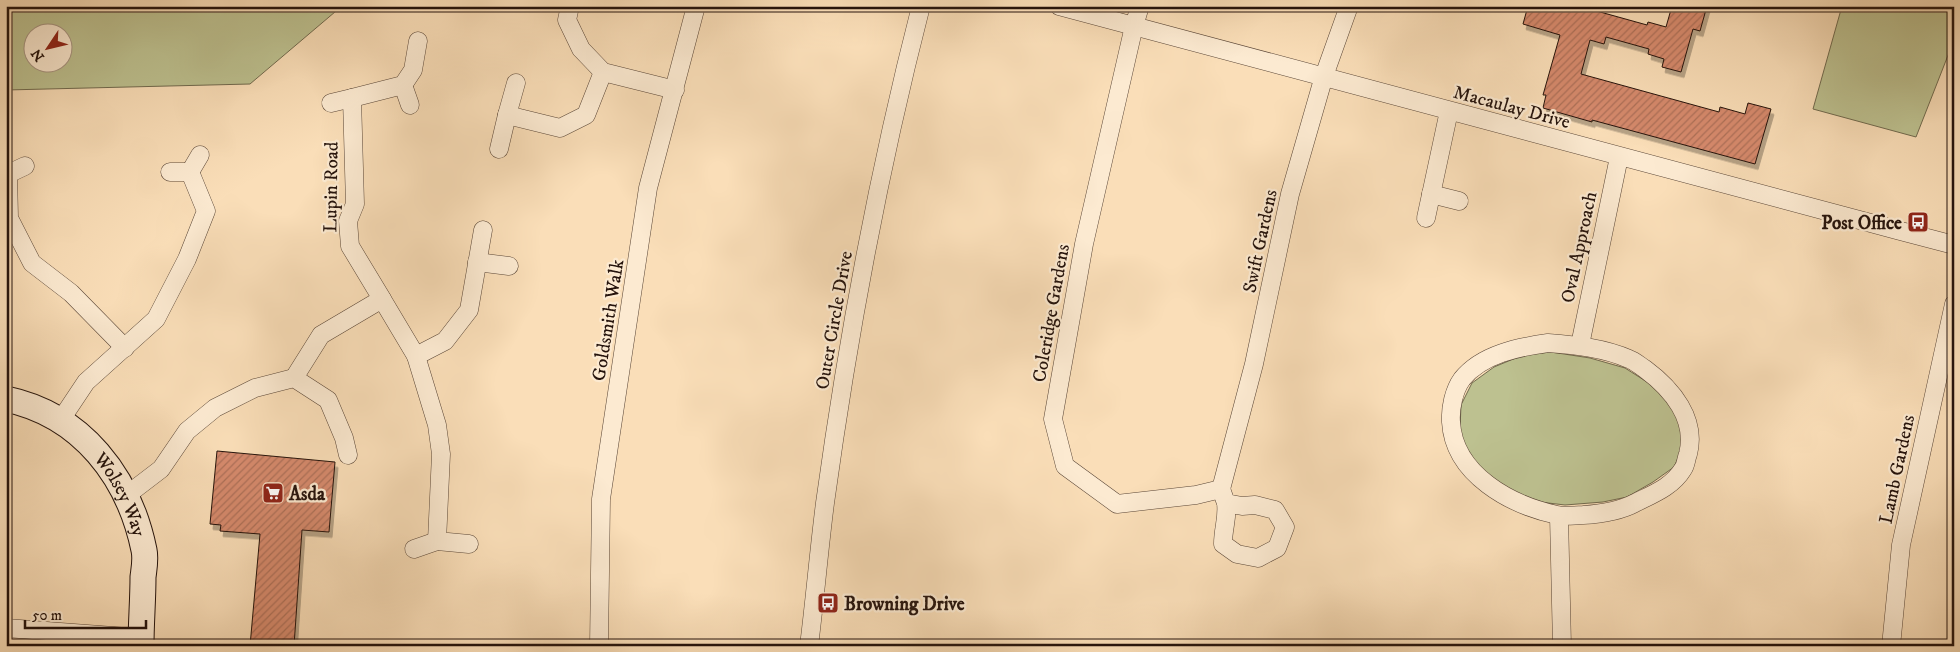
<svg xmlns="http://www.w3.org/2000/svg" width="1960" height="652" viewBox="0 0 1960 652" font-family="'IM FELL DW Pica',serif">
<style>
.park{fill:#bdc190;stroke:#716a4e;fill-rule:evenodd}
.building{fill:url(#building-hatch);stroke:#25130c;filter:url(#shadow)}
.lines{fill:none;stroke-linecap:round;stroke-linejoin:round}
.street-casing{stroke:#5a4637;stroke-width:19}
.secondary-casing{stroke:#25130c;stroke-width:27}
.street{stroke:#fcead1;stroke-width:18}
.secondary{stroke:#fcead1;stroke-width:25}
.labels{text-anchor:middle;stroke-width:4.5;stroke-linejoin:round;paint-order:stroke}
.street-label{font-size:19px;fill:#25130c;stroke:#fcead1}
.poi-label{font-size:19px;font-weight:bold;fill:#25130c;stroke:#fcead1;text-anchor:start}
</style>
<defs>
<pattern id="building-hatch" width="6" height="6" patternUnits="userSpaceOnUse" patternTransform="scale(1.25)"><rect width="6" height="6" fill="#d68a6d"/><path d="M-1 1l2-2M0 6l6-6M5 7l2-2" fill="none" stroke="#ad7058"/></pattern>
<filter id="shadow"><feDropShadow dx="3" dy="5.5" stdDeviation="0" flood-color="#0004"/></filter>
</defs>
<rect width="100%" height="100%" fill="#fadeb8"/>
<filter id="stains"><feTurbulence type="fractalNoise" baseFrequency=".004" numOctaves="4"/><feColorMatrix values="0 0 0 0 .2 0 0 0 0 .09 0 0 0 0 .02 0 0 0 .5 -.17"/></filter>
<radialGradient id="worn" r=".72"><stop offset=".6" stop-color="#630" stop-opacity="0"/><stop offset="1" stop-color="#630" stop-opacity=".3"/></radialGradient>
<g class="park">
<path d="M6,6h336l-92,78 -244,6zM32,32h30v30h-30z"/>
<polygon points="1842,6 1950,6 1954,23 1954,40 1916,137 1813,109"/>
<polygon points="1551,352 1590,358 1625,368 1658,389 1682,423 1681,451 1674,467 1653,482 1627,497 1603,502 1565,505 1540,502 1513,493 1488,476 1467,454 1460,430 1461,405 1472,383 1494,367 1523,355"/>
</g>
<g class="building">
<polygon points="1528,6 1594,6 1593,10 1647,25 1648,22 1666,27 1672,6 1707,6 1700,31 1693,29 1681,72 1662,67 1664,59 1648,54 1649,49 1606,37 1604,44 1590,40 1581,74 1719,112 1720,107 1745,114 1748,103 1771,109 1755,164 1592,120 1592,122 1543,108 1546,95 1543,95 1560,35 1523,24"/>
<polygon points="217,451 335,462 329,532 302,530 294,646 250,646 260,534 220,531 221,525 210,524"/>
</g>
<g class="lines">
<g class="street-casing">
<g id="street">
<polyline points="570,6 567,20 581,49 603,72 675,90"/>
<path d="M1059,6c298,79 596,161 895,239"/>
<polyline points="1140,6 1134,26 1084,244 1053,419 1065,466 1117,504 1196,495 1221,489"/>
<polyline points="516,83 507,115 560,128 586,115 603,72"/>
<polyline points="403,85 410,105"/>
<polyline points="331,103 352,98"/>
<polyline points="499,149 507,115"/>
<polyline points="190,172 200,155"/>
<polyline points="6,173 8,174 9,218 32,263 71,293 125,348"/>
<polyline points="8,174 25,166"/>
<polyline points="1431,194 1459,201"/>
<polyline points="1426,218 1449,111"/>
<polyline points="477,262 509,266"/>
<polyline points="382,299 416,356 437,425 441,454 437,541 469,544"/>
<path d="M1548,343c27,2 56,5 81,16 6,2 11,7 16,10 27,20 52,50 43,85 -2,5 -2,11 -5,15 -11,18 -30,25 -48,34 -15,8 -35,11 -52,12 -8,0 -18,2 -26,0 -46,-10 -103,-40 -106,-93 -1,-14 3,-32 11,-43 20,-25 57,-32 86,-36z"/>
<polyline points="1580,345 1619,157"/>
<polyline points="416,356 445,341 469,310 483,230"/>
<polyline points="294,378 321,335 382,299 350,246 348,221 355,204 352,98 403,85 413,70 418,41"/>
<polyline points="60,421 86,382 156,319 187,259 206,211 190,172 170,172"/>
<polyline points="1221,489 1254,364 1290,194 1324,76 1349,6"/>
<path d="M1221,489l5,14 16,3 13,-1 20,5 10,17 -8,21 -19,10 -21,-4 -14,-10c0,-16 5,-26 3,-41"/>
<polyline points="127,495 161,469 187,431 215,408 255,388 294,378 328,400 344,438 348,455"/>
<polyline points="1559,516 1562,646"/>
<polyline points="414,549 437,541"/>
<polyline points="6,628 141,638"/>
<polyline points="599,646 601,499 648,188 696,6"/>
<path d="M809,646c6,-48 10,-96 16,-143 23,-167 54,-334 96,-497"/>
<polyline points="1891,646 1901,545 1954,304"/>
</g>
</g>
<g class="secondary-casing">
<g id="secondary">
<path id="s1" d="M6,399c76,16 123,78 138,151 2,9 0,19 -1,27 0,23 -2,46 -2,69"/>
</g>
</g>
<use href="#street" class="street"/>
<use href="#secondary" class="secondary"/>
</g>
<defs>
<g id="bus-square" transform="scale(1.125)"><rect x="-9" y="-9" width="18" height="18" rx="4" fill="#8f2418" stroke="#fcead1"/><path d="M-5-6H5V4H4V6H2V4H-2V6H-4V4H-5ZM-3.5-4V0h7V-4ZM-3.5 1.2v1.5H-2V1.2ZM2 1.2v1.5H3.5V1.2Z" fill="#fff"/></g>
<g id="supermarket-square" transform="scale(1.125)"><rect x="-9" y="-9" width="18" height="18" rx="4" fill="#8f2418" stroke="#fcead1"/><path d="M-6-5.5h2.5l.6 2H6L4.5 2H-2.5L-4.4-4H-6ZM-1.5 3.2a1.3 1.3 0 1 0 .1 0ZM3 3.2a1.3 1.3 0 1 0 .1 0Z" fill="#fff"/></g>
</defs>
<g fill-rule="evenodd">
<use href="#bus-square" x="1918" y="222"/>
<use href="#supermarket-square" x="273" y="493"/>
<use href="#bus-square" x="828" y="603"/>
</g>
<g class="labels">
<g class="street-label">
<text transform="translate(1512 106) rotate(15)" y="7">Macaulay Drive</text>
<text transform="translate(330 187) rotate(-89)" y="7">Lupin Road</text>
<text transform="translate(1259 241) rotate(-78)" y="7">Swift Gardens</text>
<text transform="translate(1578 247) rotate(-78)" y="7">Oval Approach</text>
<text transform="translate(1050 313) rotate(-80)" y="7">Coleridge Gardens</text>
<text transform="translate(607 320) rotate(-81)" y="7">Goldsmith Walk</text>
<text transform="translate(833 320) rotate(-80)" y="7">Outer Circle Drive</text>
<text transform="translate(1896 469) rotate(-78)" y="7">Lamb Gardens</text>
<text dy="7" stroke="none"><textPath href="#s1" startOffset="156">Wolsey Way</textPath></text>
</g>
<g class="poi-label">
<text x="1902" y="229" text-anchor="end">Post Office</text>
<text x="289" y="500">Asda</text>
<text x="844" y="610">Browning Drive</text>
</g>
</g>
<rect width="1960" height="652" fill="none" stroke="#fadeb8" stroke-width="25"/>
<rect x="8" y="8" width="1945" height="637" fill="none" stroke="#25130c" stroke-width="2.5"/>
<rect x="12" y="12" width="1935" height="627" fill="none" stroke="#25130c"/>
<g transform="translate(48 48) rotate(235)"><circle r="24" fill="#fcead1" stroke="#a69482"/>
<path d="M0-4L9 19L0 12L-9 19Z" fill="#8f2418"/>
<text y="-8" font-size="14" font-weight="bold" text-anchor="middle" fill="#25130c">N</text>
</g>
<path d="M25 620v8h121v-8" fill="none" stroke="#25130c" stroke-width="2.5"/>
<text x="32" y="620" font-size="15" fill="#25130c" stroke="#fcead1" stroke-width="4" paint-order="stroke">50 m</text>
<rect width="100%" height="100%" filter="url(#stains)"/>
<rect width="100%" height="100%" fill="url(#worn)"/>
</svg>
